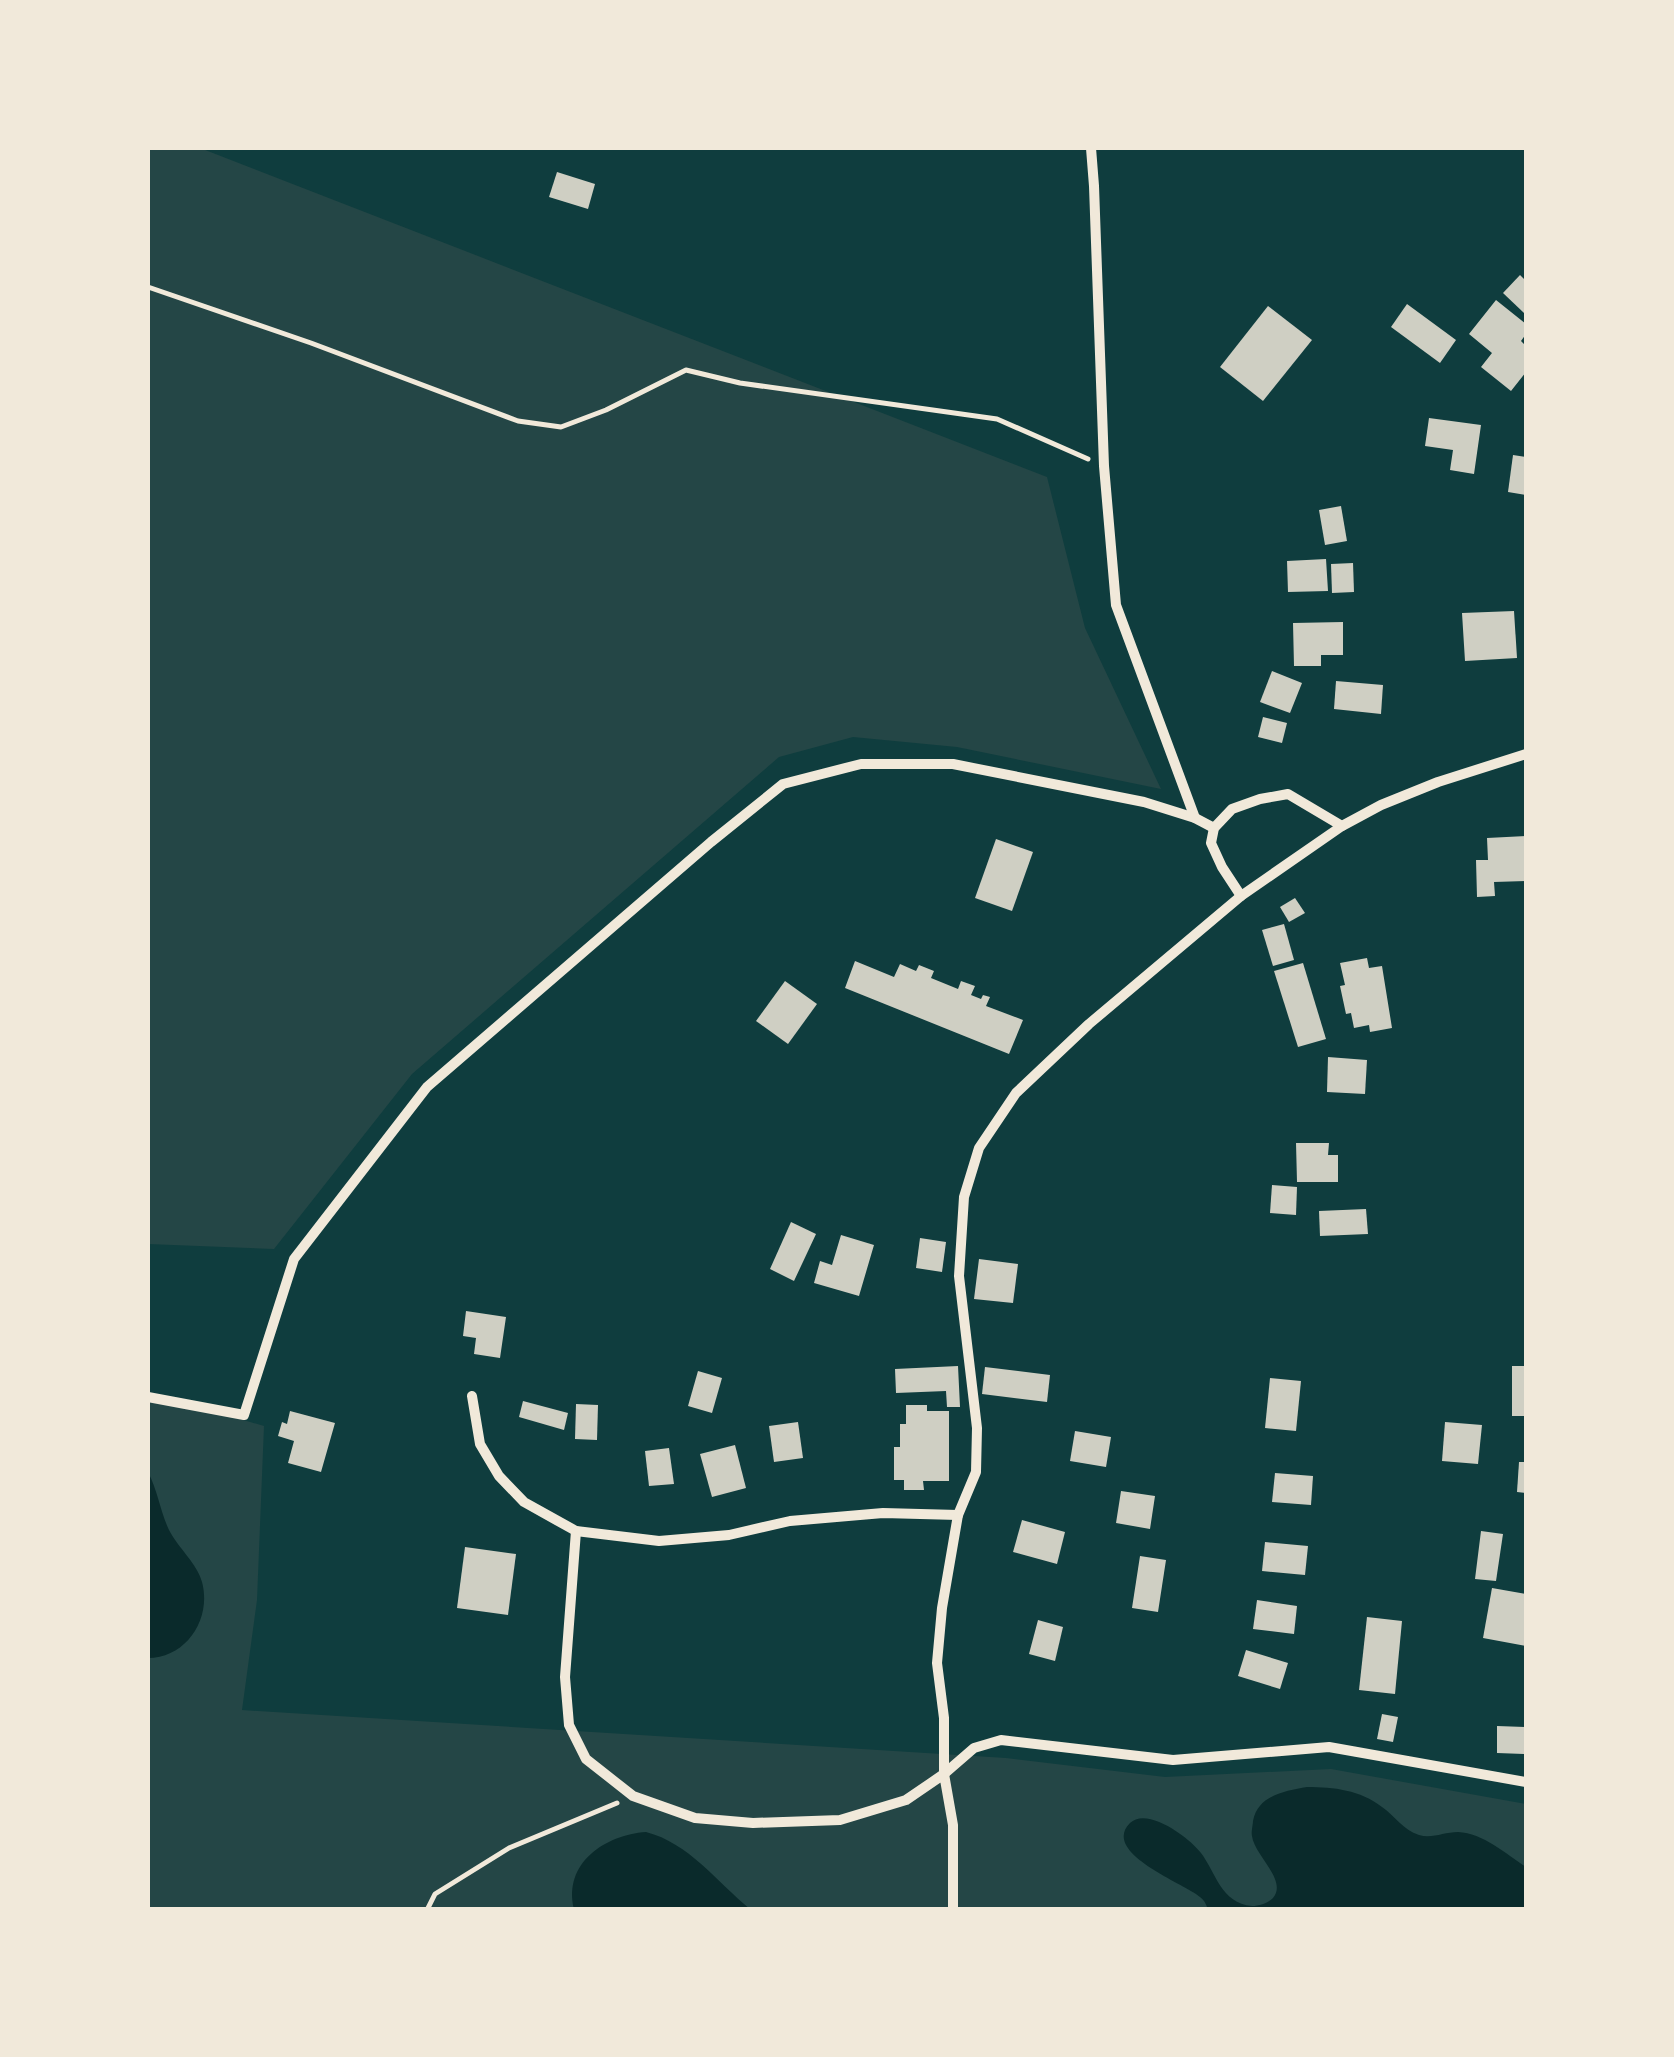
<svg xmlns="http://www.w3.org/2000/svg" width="1674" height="2057" viewBox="0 0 1674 2057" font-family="'PT Sans Narrow',sans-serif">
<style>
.green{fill:#244646}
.water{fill:#0a2a2b}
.building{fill:#cfcfc3}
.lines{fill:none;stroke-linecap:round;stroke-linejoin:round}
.path{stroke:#f1e9da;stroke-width:5}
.minor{stroke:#f1e9da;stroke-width:10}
</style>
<rect width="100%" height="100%" fill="#0f3d3e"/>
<g class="green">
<polygon points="148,148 200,148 1047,477 1085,628 1161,789 957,747 853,737 779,757 412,1074 274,1249 148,1244"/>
<polygon points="148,1392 264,1426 257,1600 242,1710 1006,1758 1165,1777 1331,1769 1526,1804 1526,1909 148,1909"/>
</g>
<g class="water">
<path d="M148,1472c10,19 12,39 21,58 9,18 28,33 33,52 10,37 -16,76 -54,76z"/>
<path d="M1307,1787c27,0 53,3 75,20 13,9 21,23 37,28 13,4 25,-3 39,-3 25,1 48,22 68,35v42h-318c-3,-6 -2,-7 -8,-12 -14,-13 -100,-44 -70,-74 17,-17 60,15 71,30 15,20 20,50 51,53 7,0 16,-3 21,-8 15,-18 -19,-43 -21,-62 -1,-3 1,-12 1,-15 5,-26 32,-30 54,-34z"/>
<path d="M646,1832c43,11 71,50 104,77h-176c-11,-46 31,-74 72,-77z"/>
</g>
<g class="building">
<polygon points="557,172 595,184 588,209 549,197"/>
<polygon points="1520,275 1526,281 1526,310 1524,313 1503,293"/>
<polygon points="1496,300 1526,324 1526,334 1521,341 1526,346 1526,372 1511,391 1481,367 1492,353 1469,334"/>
<polygon points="1407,304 1456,340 1440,363 1391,327"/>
<polygon points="1268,306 1312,340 1263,401 1220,367"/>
<polygon points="1429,418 1481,425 1474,474 1450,470 1453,450 1425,446"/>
<polygon points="1513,455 1526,457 1526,495 1508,492"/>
<polygon points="1341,506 1347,541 1325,545 1319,510"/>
<polygon points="1326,559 1328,591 1288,592 1287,561"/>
<polygon points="1353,563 1354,592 1332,593 1331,564"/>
<polygon points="1514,611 1517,658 1465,661 1462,613"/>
<polygon points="1343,622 1343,655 1321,655 1321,666 1294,666 1293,623"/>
<polygon points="1272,671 1302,683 1290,713 1260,702"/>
<polygon points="1336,681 1383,685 1381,714 1334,709"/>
<polygon points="1263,717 1287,723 1282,743 1258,737"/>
<polygon points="1526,836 1526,881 1494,882 1495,896 1477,897 1476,860 1488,860 1487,838"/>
<polygon points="996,839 1033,852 1012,911 975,898"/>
<polygon points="1295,898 1305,913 1289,922 1280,907"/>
<polygon points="1284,924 1294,960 1273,966 1262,930"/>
<polygon points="1367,958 1369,968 1382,966 1392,1028 1370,1032 1369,1025 1354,1028 1351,1013 1346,1014 1340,986 1345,985 1340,963"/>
<polygon points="855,961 894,977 900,964 916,971 919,965 934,971 931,978 958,989 961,981 975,986 971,995 981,999 983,995 990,997 986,1006 1023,1020 1009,1054 845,988"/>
<polygon points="1303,963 1326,1039 1298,1047 1274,971"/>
<polygon points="785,981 817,1004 788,1044 756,1021"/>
<polygon points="1328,1057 1367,1060 1365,1094 1327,1092"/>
<polygon points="1296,1143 1329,1143 1328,1155 1338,1155 1338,1182 1297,1182"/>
<polygon points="1272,1185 1297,1187 1296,1215 1270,1213"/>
<polygon points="1366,1209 1368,1234 1320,1236 1319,1211"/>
<polygon points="791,1222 816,1234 794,1281 770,1269"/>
<polygon points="841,1235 874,1245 859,1296 814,1283 820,1261 832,1265"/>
<polygon points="920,1238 946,1242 942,1272 916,1268"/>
<polygon points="979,1259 1018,1264 1013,1303 974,1299"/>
<polygon points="466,1311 506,1317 500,1358 474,1354 476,1338 463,1336"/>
<polygon points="958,1366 960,1407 947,1407 946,1391 896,1393 895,1369"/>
<rect x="1512" y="1366" width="14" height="50"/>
<polygon points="985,1367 1050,1375 1047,1402 982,1394"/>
<polygon points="698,1371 722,1378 712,1413 688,1406"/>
<polygon points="1270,1378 1301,1381 1296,1431 1265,1428"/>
<polygon points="523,1401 568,1413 564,1430 519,1417"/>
<polygon points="576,1404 598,1405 597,1440 575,1439"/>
<polygon points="906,1405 927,1405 927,1411 949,1411 949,1481 923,1481 924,1490 904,1490 904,1480 894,1480 894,1447 900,1447 900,1424 906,1424"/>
<polygon points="290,1411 335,1423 321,1472 288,1463 294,1441 278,1436 282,1422 287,1424"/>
<polygon points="798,1422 803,1458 774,1462 769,1426"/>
<polygon points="1445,1422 1482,1425 1478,1464 1442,1461"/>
<polygon points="1075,1431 1111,1437 1106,1467 1070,1461"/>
<polygon points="735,1445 746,1488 712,1497 700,1454"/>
<polygon points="669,1448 674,1484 649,1486 645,1451"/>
<polygon points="1519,1462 1526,1462 1526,1493 1517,1492"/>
<polygon points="1275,1473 1313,1476 1311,1505 1272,1502"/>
<polygon points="1121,1491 1155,1496 1150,1529 1116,1523"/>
<polygon points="1022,1520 1065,1532 1057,1564 1013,1552"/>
<polygon points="1481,1531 1503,1534 1496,1581 1475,1579"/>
<polygon points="1265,1542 1308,1546 1305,1575 1262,1571"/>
<polygon points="465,1547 516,1554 508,1615 457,1608"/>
<polygon points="1140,1556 1166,1560 1158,1612 1132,1608"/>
<polygon points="1492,1588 1526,1594 1526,1646 1483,1638"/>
<polygon points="1257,1600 1297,1606 1294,1634 1253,1629"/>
<polygon points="1367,1617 1402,1621 1395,1694 1359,1690"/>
<polygon points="1038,1620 1063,1627 1055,1661 1029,1654"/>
<polygon points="1246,1650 1288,1663 1280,1689 1238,1676"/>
<polygon points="1382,1714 1398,1717 1393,1742 1377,1739"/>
<polygon points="1497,1726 1525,1727 1524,1754 1497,1753"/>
</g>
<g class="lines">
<g class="path">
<polyline points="148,287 311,343 518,421 561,427 606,410 686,370 740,383 997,419 1088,459"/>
<polyline points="427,1910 435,1894 509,1848 617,1803"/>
</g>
<g class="minor">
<polyline points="1091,148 1094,186 1104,466 1116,605 1195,818"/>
<polyline points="1526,754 1438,782 1381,805 1342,826 1241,896 1089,1024 1016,1093 979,1148 964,1197 959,1276 977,1428 976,1472 958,1515 942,1608 937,1663 944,1718 944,1774 974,1748 1001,1740 1173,1760 1329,1747 1526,1782"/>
<polyline points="1241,896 1222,867 1211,843 1214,828 1232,809 1260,799 1288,794 1342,826"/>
<polyline points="472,1396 480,1444 499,1476 524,1502 576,1531 659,1541 729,1535 790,1521 883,1513 958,1515"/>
<polyline points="148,1397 244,1415 294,1259 427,1087 711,842 783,784 861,764 953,764 1144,802 1195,818 1214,828"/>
<polyline points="576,1531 565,1677 569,1725 586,1759 633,1796 695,1818 753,1823 840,1820 906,1800 944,1774 953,1825 953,1910"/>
</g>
</g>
<rect width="1674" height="2057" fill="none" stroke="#f1e9da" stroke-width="300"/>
</svg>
